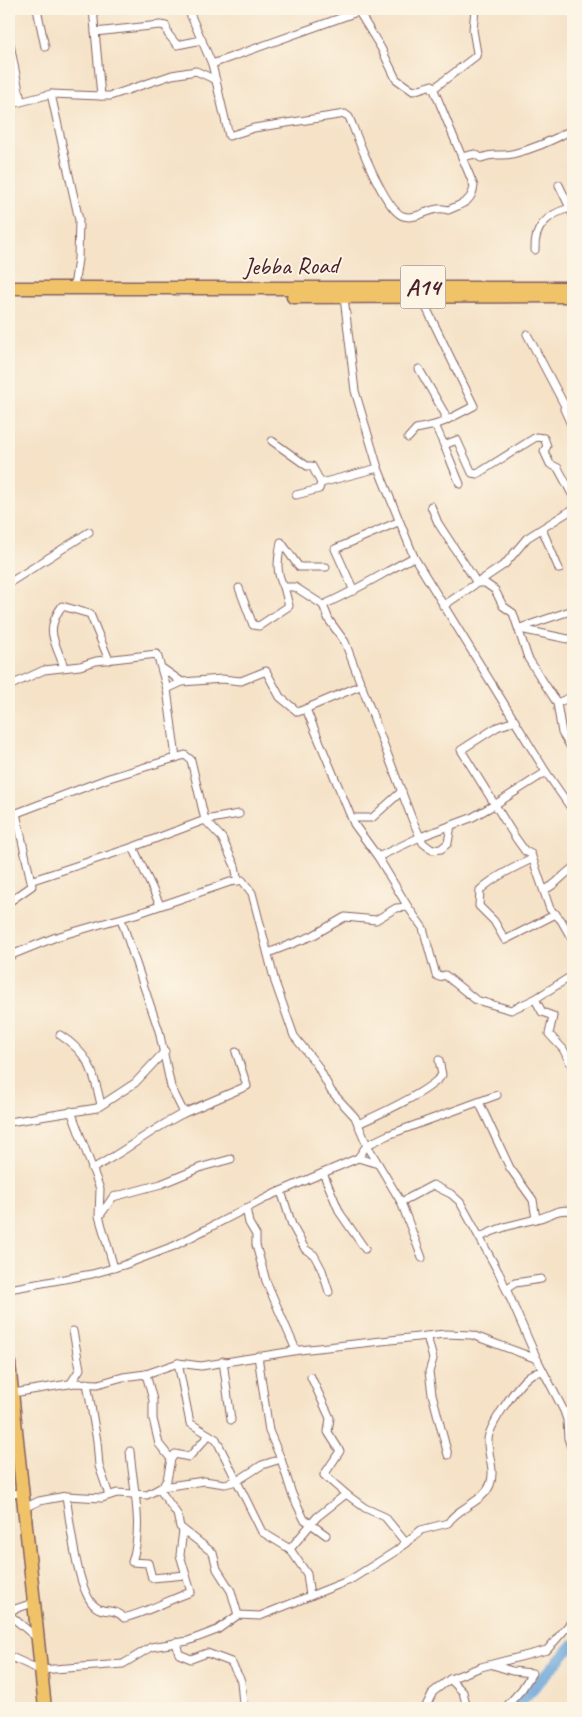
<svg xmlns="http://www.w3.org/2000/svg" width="582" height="1717" viewBox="0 0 582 1717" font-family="Caveat,sans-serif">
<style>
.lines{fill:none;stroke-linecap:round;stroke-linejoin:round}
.river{stroke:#68a4d9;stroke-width:11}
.street-casing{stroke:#866362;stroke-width:9}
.highway-casing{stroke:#866362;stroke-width:15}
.street{stroke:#fff;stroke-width:7}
.highway{stroke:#f1c369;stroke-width:12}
.labels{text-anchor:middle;stroke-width:4;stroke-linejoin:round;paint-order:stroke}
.shield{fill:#fcf5e5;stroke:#7f5f63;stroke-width:1}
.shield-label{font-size:24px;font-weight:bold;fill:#4a1f2b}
.street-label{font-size:25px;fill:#4a1f2b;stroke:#fcf5e5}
</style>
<rect width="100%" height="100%" fill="#fcf5e5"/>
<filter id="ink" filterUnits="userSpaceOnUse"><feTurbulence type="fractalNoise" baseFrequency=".02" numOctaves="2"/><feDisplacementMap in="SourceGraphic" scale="10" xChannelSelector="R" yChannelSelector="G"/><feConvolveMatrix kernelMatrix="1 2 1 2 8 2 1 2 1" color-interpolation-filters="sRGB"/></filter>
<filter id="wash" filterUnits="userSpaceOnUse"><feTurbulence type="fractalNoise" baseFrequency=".0096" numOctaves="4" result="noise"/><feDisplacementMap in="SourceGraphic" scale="20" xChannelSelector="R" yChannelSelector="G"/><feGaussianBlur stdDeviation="1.12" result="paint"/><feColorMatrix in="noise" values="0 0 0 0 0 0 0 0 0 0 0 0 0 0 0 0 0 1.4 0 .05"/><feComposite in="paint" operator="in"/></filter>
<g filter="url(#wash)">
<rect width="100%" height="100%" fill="#f5e2c7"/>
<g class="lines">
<polyline class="river" points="515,1708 573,1645"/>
</g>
</g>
<g filter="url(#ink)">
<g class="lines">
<g class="street-casing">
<g id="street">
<polyline points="37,9 45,47"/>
<polyline points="93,9 101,96 110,96 172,75 196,71 216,80"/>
<path d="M188,9l24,55 17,72 25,-8 91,-14 4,3c8,19 35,93 54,99 15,5 30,-12 45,-6 14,-6 24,-8 26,-24l-42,-101 -19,6 -17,-12 -15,-31 -24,-39"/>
<polyline points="95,32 160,25 166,26 168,34 177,45 202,40"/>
<polyline points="9,39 21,101"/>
<polyline points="212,64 357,12"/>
<polyline points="433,89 476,56 477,53 473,30 475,9"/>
<polyline points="51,94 79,220 78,259 74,287"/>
<polyline points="9,105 51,94 101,96"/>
<path d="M462,157l13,-3 6,4c14,-6 18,-1 31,-4 22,-5 42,-14 61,-25"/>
<polyline points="559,185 570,208"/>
<path d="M535,250c-1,-24 13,-36 35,-42l3,7"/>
<polyline points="344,297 355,391 378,468 414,557 546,772 573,811"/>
<polyline points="421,297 474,406 445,421"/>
<polyline points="527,334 566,408 564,409 573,429"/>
<polyline points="419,369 445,414 445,421 435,425"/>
<polyline points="408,438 416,429 435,425 444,445"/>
<polyline points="272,441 307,466 312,466 321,483"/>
<polyline points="460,484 444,445 457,440 472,473 477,474 536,437 544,438 547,446 544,451 550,464 558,468 573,496"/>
<polyline points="296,495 319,489 321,483 378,468"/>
<polyline points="431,506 438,523 477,583 485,583 495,590 503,606 513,613 528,658 557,703 562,733 573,751"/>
<polyline points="542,529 559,569"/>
<path d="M414,557c-31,16 -59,34 -91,48l6,15 16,22 67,177 11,24 9,7 9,-1 7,-6 3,-18"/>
<polyline points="9,583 89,532"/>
<polyline points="239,588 253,625 259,626 289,606 284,587"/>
<polyline points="354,591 335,549 398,522"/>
<path d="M323,605l-28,-18h-11c-9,-15 -6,-28 -3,-45l18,25h27"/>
<polyline points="443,606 505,564 527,538 573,509"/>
<polyline points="520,628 573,610"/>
<polyline points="520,629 573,640"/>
<path d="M64,667c-9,-26 -20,-36 -2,-61l28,8 19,46"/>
<polyline points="162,668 182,682"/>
<polyline points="9,686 44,670 80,666 96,661 157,654 167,689 176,758"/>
<polyline points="167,689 182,682 222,679 241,681 266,671 280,697 298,712 362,685"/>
<polyline points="557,703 573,696"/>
<polyline points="306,709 354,824 378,857"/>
<polyline points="515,721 497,727 461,750 515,837 525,851 531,854 550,909 561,920 573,941"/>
<polyline points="9,816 109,778 185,755 191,760 205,820 222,838 235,866 238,881"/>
<polyline points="352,818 372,818 402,791"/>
<polyline points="133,847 205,820 239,814"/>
<path d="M532,859c-17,8 -38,18 -52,31l-1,16 15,15 11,19 51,-26"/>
<polyline points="33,880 133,847 160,905"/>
<path d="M544,890c12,-4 18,-15 29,-22"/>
<polyline points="9,902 32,886 16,813"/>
<polyline points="408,907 423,928 436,975 439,977 445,975 476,1000 511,1010 535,999"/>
<polyline points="121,919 159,1031 171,1087 184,1113 247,1086 236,1052"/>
<polyline points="268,953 312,936 345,917 376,920 396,908 408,907 378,857 420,837 471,818 496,804 546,772"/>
<polyline points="9,956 56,937 139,913 230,882 242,880 252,893 275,982 294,1036 317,1065 331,1091 355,1117 367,1145 401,1202 433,1185 451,1194 460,1202 500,1275 537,1359 564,1411 567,1420 568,1438 573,1453"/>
<polyline points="573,975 535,999 542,1012 553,1016 549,1034 563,1049 573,1068"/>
<path d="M60,1035c30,19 34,38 41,70"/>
<polyline points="479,1102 510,1168 533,1200 536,1219"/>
<polyline points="71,1111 100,1189 99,1216 114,1268"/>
<polyline points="9,1122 97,1108 135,1083 165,1051"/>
<path d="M358,1124c22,-10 71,-32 84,-49l-3,-15"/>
<polyline points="358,1158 378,1164"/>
<path d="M92,1169c32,-17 60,-40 92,-56"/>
<polyline points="323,1173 340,1213 365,1249"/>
<polyline points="281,1191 292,1225 305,1249 314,1255 322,1270 329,1292"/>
<polyline points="401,1202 422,1258"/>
<polyline points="246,1208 249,1223 256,1235 256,1245 266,1281 296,1350"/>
<polyline points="101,1214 113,1197 161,1184 202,1167 231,1159"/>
<path d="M480,1237c20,-10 35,-13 56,-18 16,-3 19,-11 37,-8"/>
<polyline points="9,1289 92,1274 124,1265 174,1246 274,1194 358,1158 367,1145 388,1135 497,1095"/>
<polyline points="506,1289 515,1283 541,1279"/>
<polyline points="427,1336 433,1359 429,1372 432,1394 448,1455"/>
<polyline points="258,1356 269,1431 281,1459 292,1494 304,1519 326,1535"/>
<polyline points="223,1361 231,1420"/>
<polyline points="178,1363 190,1423 216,1439 262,1532 290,1549 307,1574 310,1596"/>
<polyline points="146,1374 153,1400 153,1419 159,1444 171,1459 167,1480 160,1490 177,1514 180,1527 213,1553 217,1569 231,1591 238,1615"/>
<polyline points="311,1377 330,1418 328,1432 340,1451 324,1475 346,1494"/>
<polyline points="71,1383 80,1369 73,1331"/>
<polyline points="87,1383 97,1441 99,1466 109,1495"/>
<polyline points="13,1393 75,1383 98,1384 123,1377 146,1374 178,1363 201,1366 300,1350 445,1334 472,1335 537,1359"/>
<path d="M130,1451c3,37 14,75 2,111l16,1 4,15 34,-3"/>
<polyline points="171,1459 175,1454 189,1457 209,1435"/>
<polyline points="9,1495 22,1492"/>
<path d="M66,1496c4,24 11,98 30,111 9,7 18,0 28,11 24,-6 44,-18 67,-26l-11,-37 3,-25"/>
<polyline points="24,1508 39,1501 66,1496 102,1498 117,1493 147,1495 162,1487 204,1481 225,1484 237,1481 262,1465 281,1459"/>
<polyline points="290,1549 317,1517 346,1494 365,1508 385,1517 406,1543"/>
<polyline points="9,1611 33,1603"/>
<polyline points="9,1617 12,1617 37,1638"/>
<polyline points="176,1642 179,1654 191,1659 207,1653 231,1662 241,1681 243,1704 248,1708"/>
<path d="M9,1656l31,14 83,-6 28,-17 37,-6 29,-11 21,-15 22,1 90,-36 46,-29 25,-21 27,-7c9,-15 35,-21 42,-38 6,-16 -3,-30 -2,-45 0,-13 30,-56 41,-64 3,-3 10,-4 14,-5"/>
<polyline points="493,1665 512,1671 532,1673 522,1689 505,1708"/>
<polyline points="450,1679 463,1692 467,1708"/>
<polyline points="425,1708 433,1692 450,1679 481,1667 547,1650 573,1620"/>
</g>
</g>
<g class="highway-casing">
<g id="highway">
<polyline points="9,288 573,288"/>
<polyline points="293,297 573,296"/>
<polyline points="9,1363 45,1708"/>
</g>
</g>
<use href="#street" class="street"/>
<use href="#highway" class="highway"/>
</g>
</g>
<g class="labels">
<rect class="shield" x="400.5" y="265.5" width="45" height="43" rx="4"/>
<g class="shield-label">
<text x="423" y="295">A14</text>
</g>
<g class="street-label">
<text transform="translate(291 265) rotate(-1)" y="9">Jebba Road</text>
</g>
</g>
<rect width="582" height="1717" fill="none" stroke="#fcf5e5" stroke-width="30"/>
</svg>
